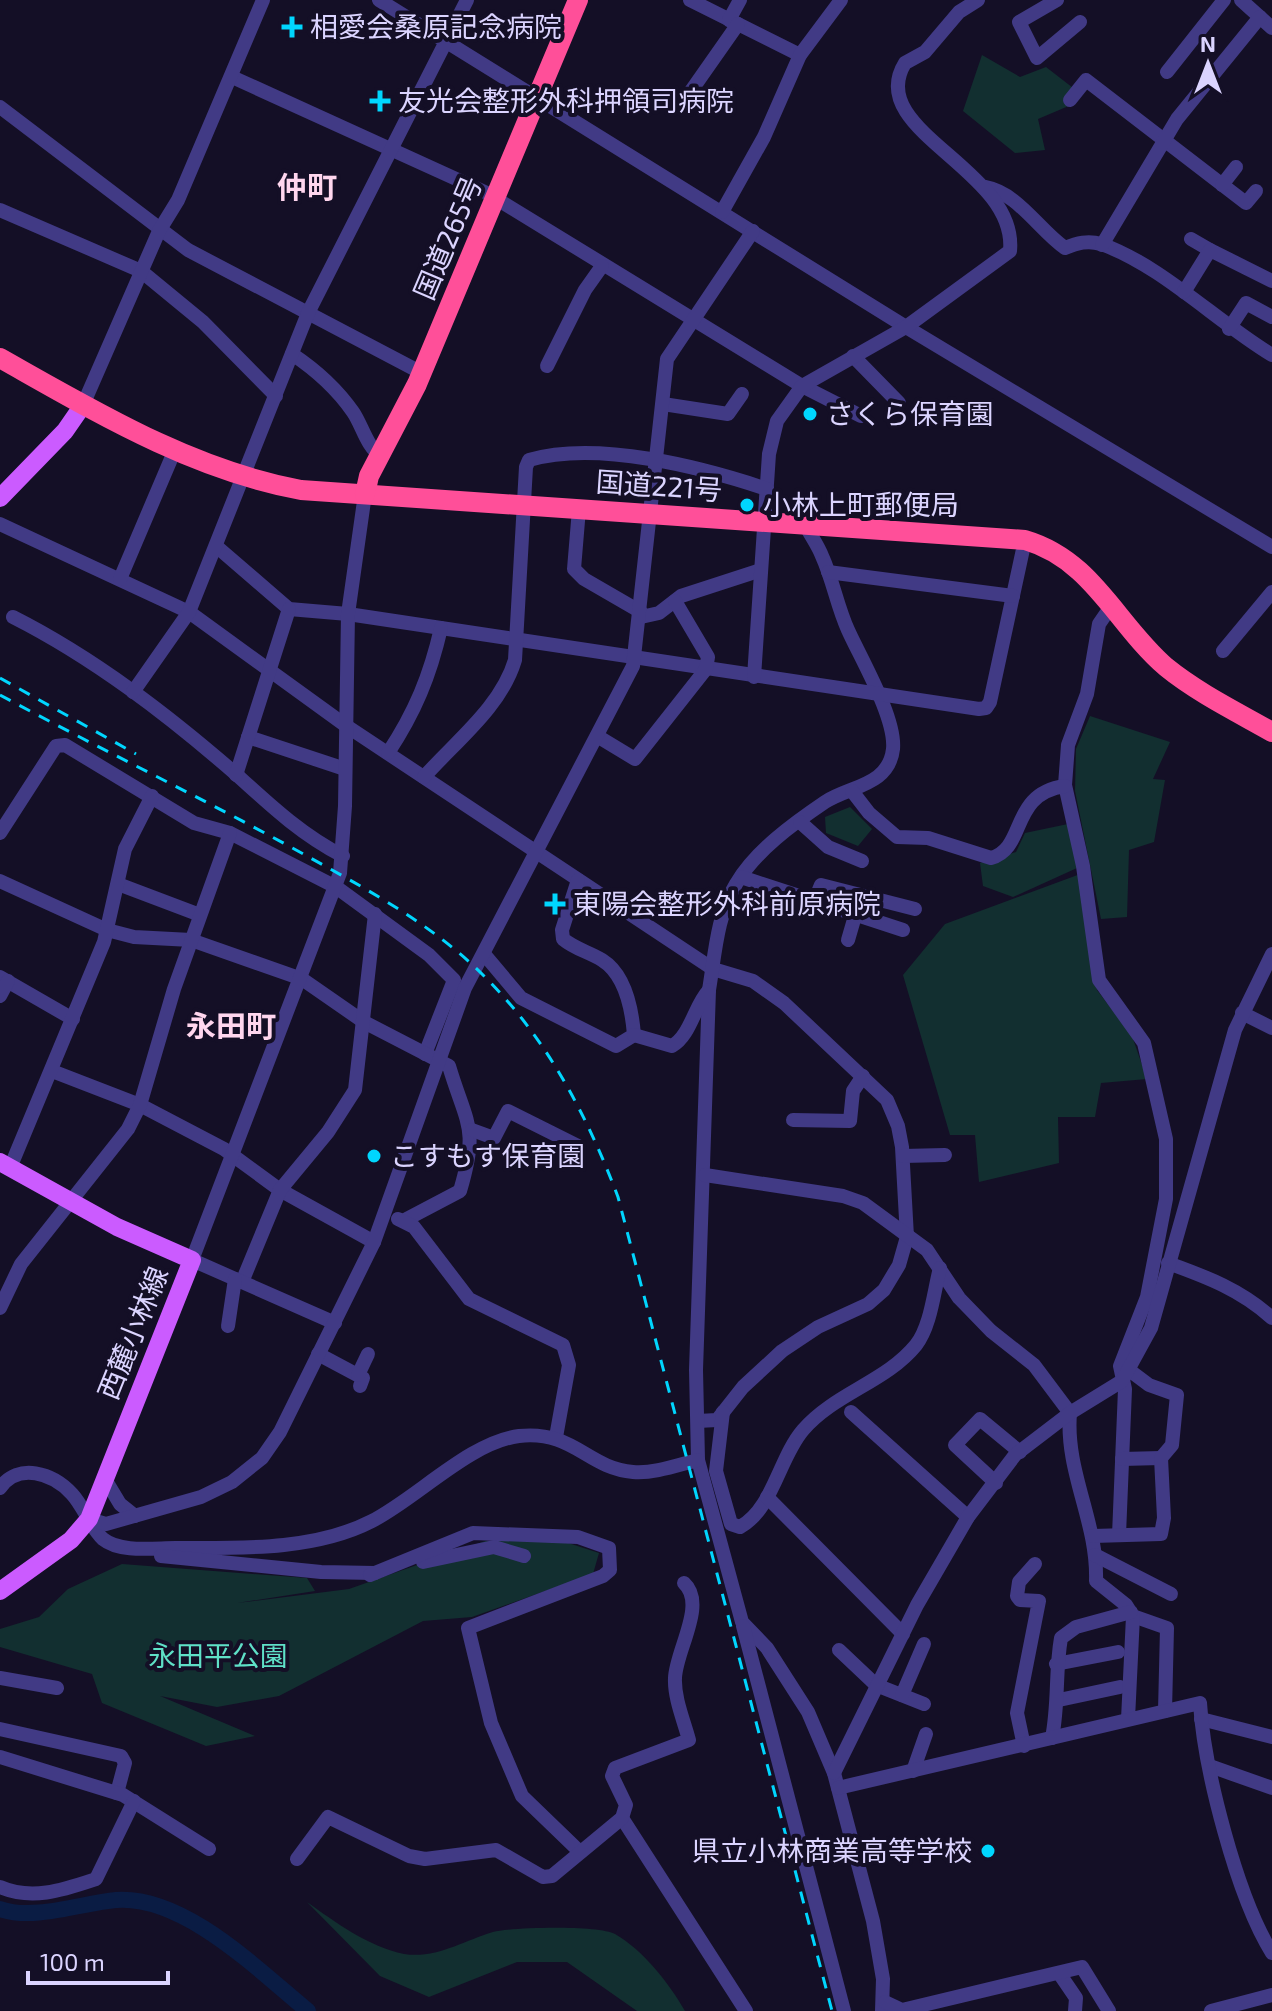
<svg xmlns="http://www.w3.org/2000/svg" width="1272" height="2011" viewBox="0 0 1272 2011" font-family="'Exo 2','Noto Sans JP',sans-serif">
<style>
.green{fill:#122f30}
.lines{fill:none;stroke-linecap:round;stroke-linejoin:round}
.river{stroke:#0a1c44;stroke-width:16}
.minor{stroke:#413a85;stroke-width:14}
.major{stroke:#cb5bff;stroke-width:18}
.highway{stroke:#ff4f99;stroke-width:20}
.rail{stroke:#00d6fe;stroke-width:3;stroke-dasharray:12 10;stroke-linecap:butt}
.poi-dot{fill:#00d6fe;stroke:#140f26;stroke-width:3}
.labels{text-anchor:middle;stroke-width:8;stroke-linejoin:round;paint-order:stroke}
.poi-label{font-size:28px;fill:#dbd4ff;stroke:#140f26;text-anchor:start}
.street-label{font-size:28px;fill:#dbd4ff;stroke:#140f26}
.park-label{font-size:28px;fill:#5fe0c7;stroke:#140f26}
.neighbourhood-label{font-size:30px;font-weight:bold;fill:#ffd6ee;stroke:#140f26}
</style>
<rect width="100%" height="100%" fill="#140f26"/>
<g class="green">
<polygon points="982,55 1020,77 1046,67 1077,91 1071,105 1038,119 1045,150 1015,153 963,111"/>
<polygon points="1090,716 1170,742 1153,779 1165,780 1154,842 1129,850 1127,917 1101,919 1075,791 1076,749"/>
<polygon points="850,807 872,829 858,846 826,833 825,817"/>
<polygon points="1068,824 1077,868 1013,897 983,886 980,863 1016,852 1025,833"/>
<polygon points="1083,873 1097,990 1132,1036 1147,1079 1101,1083 1095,1117 1058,1117 1059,1163 979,1182 975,1135 950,1135 903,975 945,924"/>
<polygon points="485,1541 562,1541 599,1553 593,1574 472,1617 423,1621 279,1696 217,1707 160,1696 255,1736 206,1746 102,1703 92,1674 0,1647 0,1629 39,1617 68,1589 122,1564 307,1578 315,1591 237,1603 349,1589"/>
<path d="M307,1902c28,20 62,45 97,52 32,5 59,-13 89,-22 18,-5 106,-7 122,2 28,16 54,49 70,77h-48l-70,-49h-50l-88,35 -49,-21z"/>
</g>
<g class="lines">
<path class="river" d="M0,1909c34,12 82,-6 116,-9 68,-5 142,70 192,111"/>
<g class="minor">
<polyline points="379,0 906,327 1272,547"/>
<polyline points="690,0 800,55"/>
<polyline points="1057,0 1019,22 1037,58 1080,22"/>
<polyline points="1241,0 1272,28"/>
<polyline points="729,20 740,0"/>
<polyline points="1167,72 1224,0"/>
<polyline points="232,77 487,193 802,386 861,416"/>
<polyline points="691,91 738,24"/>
<polyline points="1070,100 1086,80 1246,203 1256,191"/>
<polyline points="0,107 188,250 422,373"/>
<polyline points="1222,185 1236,167"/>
<path d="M985,187c33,6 54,43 80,61 12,-5 23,-8 36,-4 60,21 116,78 171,111"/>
<polyline points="0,210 141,271 203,322 276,396"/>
<polyline points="722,212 764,137 800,55 841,0"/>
<polyline points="1191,239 1210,250"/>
<polyline points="1102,245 1177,119 1260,17"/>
<polyline points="1184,292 1210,250 1272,281"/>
<polyline points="1229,329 1246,303 1272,317"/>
<path d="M292,354c24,16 45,35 61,58 9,13 14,35 27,43"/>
<polyline points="853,356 899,403"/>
<polyline points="547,366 585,290 602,266"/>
<polyline points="663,404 728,414 742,394"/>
<polyline points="83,405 159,231 178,200 263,0"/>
<polyline points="579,509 574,569 584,579 641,612"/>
<polyline points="0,524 189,612 345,725 713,969 753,981 784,1003 887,1100 898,1126 902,1147 907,1237 899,1265 884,1290 868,1304 818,1327 782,1351 743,1387 717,1420 698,1421"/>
<path d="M805,524c5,11 13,21 17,32 11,24 15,50 26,74 13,29 48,88 45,119 -4,37 -44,37 -68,53 -31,21 -70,49 -89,82 -19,31 -21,70 -27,106l-13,380 2,90 44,162 25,26 41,64 26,61 39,148 10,58 -1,32"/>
<polyline points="216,546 289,609 348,614 979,709 986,708 990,702 1025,540"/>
<polyline points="828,572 1013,596"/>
<polyline points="120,579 174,452"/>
<polyline points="1112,605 1099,624 1087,694 1068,745 1065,785 1083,866 1099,980 1144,1043 1166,1139 1166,1199 1147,1297 1120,1366 1125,1389 1119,1535"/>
<path d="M13,617c81,41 155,98 224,158 34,31 65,60 106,81"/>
<polyline points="641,617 659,613 681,596 761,570"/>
<polyline points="1223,651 1272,592"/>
<path d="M754,677l15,-223 8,-33 25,-35 104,-59 104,-76c8,-82 -147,-120 -105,-188l20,-11 34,-40 19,-12"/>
<polyline points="133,692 189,612 308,313 467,0"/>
<polyline points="597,736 635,759 706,669 708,657 675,601"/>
<polyline points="248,737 345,769"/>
<path d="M388,753c27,-41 42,-77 53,-125"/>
<polyline points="236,775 289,609"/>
<path d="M424,777c32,-36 77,-70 91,-117l11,-193 3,-7c68,-20 172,7 238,29"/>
<path d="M852,791l17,22 28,24 31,1 63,20c36,-10 18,-64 74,-72"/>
<polyline points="800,822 828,847 862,861"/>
<polyline points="0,833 56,746 65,745 194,823 230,833 336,887 429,955 454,980 425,1054"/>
<polyline points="741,877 903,930"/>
<path d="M0,881l107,49 27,7 57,3 111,39 62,43 85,44c18,60 30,61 11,125l-57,30"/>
<polyline points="118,884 200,915"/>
<polyline points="814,902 821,885 915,909"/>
<polyline points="848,940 855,916"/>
<path d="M484,954l37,44 95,48 18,-11c-2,-25 -8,-60 -32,-75 -13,-8 -27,-11 -39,-21l-1,-9 16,-50"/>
<polyline points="0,977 73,1019"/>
<polyline points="0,996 8,981"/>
<polyline points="1242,1013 1272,1028"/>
<path d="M634,1035l38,11c19,-11 22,-40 37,-56"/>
<polyline points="52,1071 140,1105 224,1149 280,1190 374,1242"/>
<polyline points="793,1120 850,1121 853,1091 863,1076"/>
<polyline points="472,1130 494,1138 508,1111 578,1146"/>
<polyline points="903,1156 945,1155"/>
<polyline points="10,1168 104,942 125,849 152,796"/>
<path d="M705,1175l138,21 20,7 64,47 32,48 32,33 43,34 36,48c-5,59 28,109 26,168l30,24 7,11 34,12 -2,83"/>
<polyline points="398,1219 414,1227 469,1299 563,1345 569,1365 556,1437"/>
<path d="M1168,1263c39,14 73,27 104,55"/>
<polyline points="242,1282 280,1190 328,1132 355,1090 375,914"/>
<polyline points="0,1308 21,1264 128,1129 140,1105 174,989 230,833"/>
<polyline points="335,1323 192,1260 340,873 345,806 348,614 365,494"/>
<polyline points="228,1326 235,1279"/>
<polyline points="318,1354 363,1378 360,1386"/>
<polyline points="358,1375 368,1354"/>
<path d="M723,1412l-7,59 15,53 9,3c33,-18 39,-69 63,-97 32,-37 83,-48 113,-85 15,-19 18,-55 24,-77"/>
<polyline points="851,1412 968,1517"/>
<polyline points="1122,1459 1161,1458"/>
<polyline points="105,1479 120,1504 135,1516"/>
<polyline points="996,1483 955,1445 980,1419 1020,1452"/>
<path d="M0,1488c18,-26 53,-15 72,6 12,13 18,33 31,45 17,14 51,9 72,9 63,0 139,3 197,-27 45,-23 98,-79 147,-85 55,-6 68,32 114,36 20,2 45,-7 65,-12"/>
<polyline points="767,1497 903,1634"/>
<polyline points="89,1519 106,1524 201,1497 232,1482 262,1458 280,1432 374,1242 465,988 633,666 667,359 753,231"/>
<polyline points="1093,1536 1161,1534 1164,1518 1161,1458 1172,1445 1177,1395 1149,1385 1129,1370"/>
<polyline points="1095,1555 1171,1594"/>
<polyline points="161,1556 321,1572 375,1573"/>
<polyline points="423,1562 494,1547 524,1556"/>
<polyline points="370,1575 473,1533 578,1537 609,1548 610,1570 603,1576 468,1628 491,1723 522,1796 579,1851"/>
<polyline points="743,1626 844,2011"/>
<polyline points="839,1650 876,1685 924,1704"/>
<polyline points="1056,1664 1118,1652"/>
<polyline points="0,1678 57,1688"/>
<polyline points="902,1695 924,1644"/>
<polyline points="1059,1700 1120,1687"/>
<polyline points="1128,1719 1133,1616"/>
<polyline points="1201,1719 1272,1737"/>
<polyline points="0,1729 121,1756 125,1763 117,1793"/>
<path d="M1052,1738c7,-36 3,-66 9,-100l15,-11 55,-15"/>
<polyline points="1024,1746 1017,1713 1039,1601 1020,1600 1017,1596 1019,1582 1035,1564"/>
<polyline points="0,1757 123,1795 209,1849"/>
<polyline points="1210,1766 1272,1788"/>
<polyline points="913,1771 926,1734"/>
<polyline points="834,1773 917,1605 968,1517 1015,1455 1070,1413 1122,1381 1151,1328 1235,1030 1272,954"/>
<path d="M838,1788l362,-85c4,66 37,194 72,250"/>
<polyline points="622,1818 746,2011"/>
<path d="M297,1859l31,-42 81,39 16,3 71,-9 47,27 9,-1 70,-58 4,-13 -14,-29 3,-8 74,-28c-5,-19 -15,-42 -14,-62 1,-28 32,-74 9,-95"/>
<path d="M0,1887c32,14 63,3 96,-8l38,-78"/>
<polyline points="1059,1973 1076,1998 1075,2011"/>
<polyline points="885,2002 902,2010 1082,1967 1109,2011"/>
<polyline points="1211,2011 1272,1995"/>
</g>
<g class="major">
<polyline points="0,498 65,431 83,405"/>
<polyline points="0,1162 117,1227 192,1260 89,1519 71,1540 0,1591"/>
</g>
<g class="highway">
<path d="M0,358c96,54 192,112 301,132l724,50c68,20 91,84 141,127 32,26 71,45 106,65"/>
<polyline points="365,494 369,476 417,384 578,0"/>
</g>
<g class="rail">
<polyline points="0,678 136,754"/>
<path d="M0,695c102,55 206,105 307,161 61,34 126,69 176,119 63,62 104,140 135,222l214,814"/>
</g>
</g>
<g class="poi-dot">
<path d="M288 15h8v8h8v8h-8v8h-8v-8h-8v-8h8z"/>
<path d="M376 89h8v8h8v8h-8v8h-8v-8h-8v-8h8z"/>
<circle cx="810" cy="414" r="8"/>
<circle cx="747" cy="505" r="8"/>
<path d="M551 892h8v8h8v8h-8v8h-8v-8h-8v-8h8z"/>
<circle cx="374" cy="1156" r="8"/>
<circle cx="988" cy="1851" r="8"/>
</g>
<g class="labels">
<g class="poi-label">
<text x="310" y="37">相愛会桑原記念病院</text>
<text x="398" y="111">友光会整形外科押領司病院</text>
<text x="826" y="424">さくら保育園</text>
<text x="763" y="515">小林上町郵便局</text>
<text x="573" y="914">東陽会整形外科前原病院</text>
<text x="390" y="1166">こすもす保育園</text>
<text x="972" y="1861" text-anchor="end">県立小林商業高等学校</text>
</g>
<g class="street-label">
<text transform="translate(448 238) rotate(-67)" y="10">国道265号</text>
<text transform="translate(659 486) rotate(4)" y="10">国道221号</text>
<text transform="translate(133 1333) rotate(-68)" y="10">西麓小林線</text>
</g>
<g class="park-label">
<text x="218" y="1666">永田平公園</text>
</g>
<g class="neighbourhood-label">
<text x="307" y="198">仲町</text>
<text x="231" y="1037">永田町</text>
</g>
</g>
<g transform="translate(1208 64)" stroke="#140f26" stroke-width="6" paint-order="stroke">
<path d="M0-6L14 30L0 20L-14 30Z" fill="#dbd4ff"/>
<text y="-12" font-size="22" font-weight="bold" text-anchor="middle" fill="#dbd4ff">N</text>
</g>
<path d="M28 1971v12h140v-12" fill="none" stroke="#dbd4ff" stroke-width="4"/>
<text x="40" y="1971" font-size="24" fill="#dbd4ff" stroke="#140f26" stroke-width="6" paint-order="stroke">100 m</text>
</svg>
